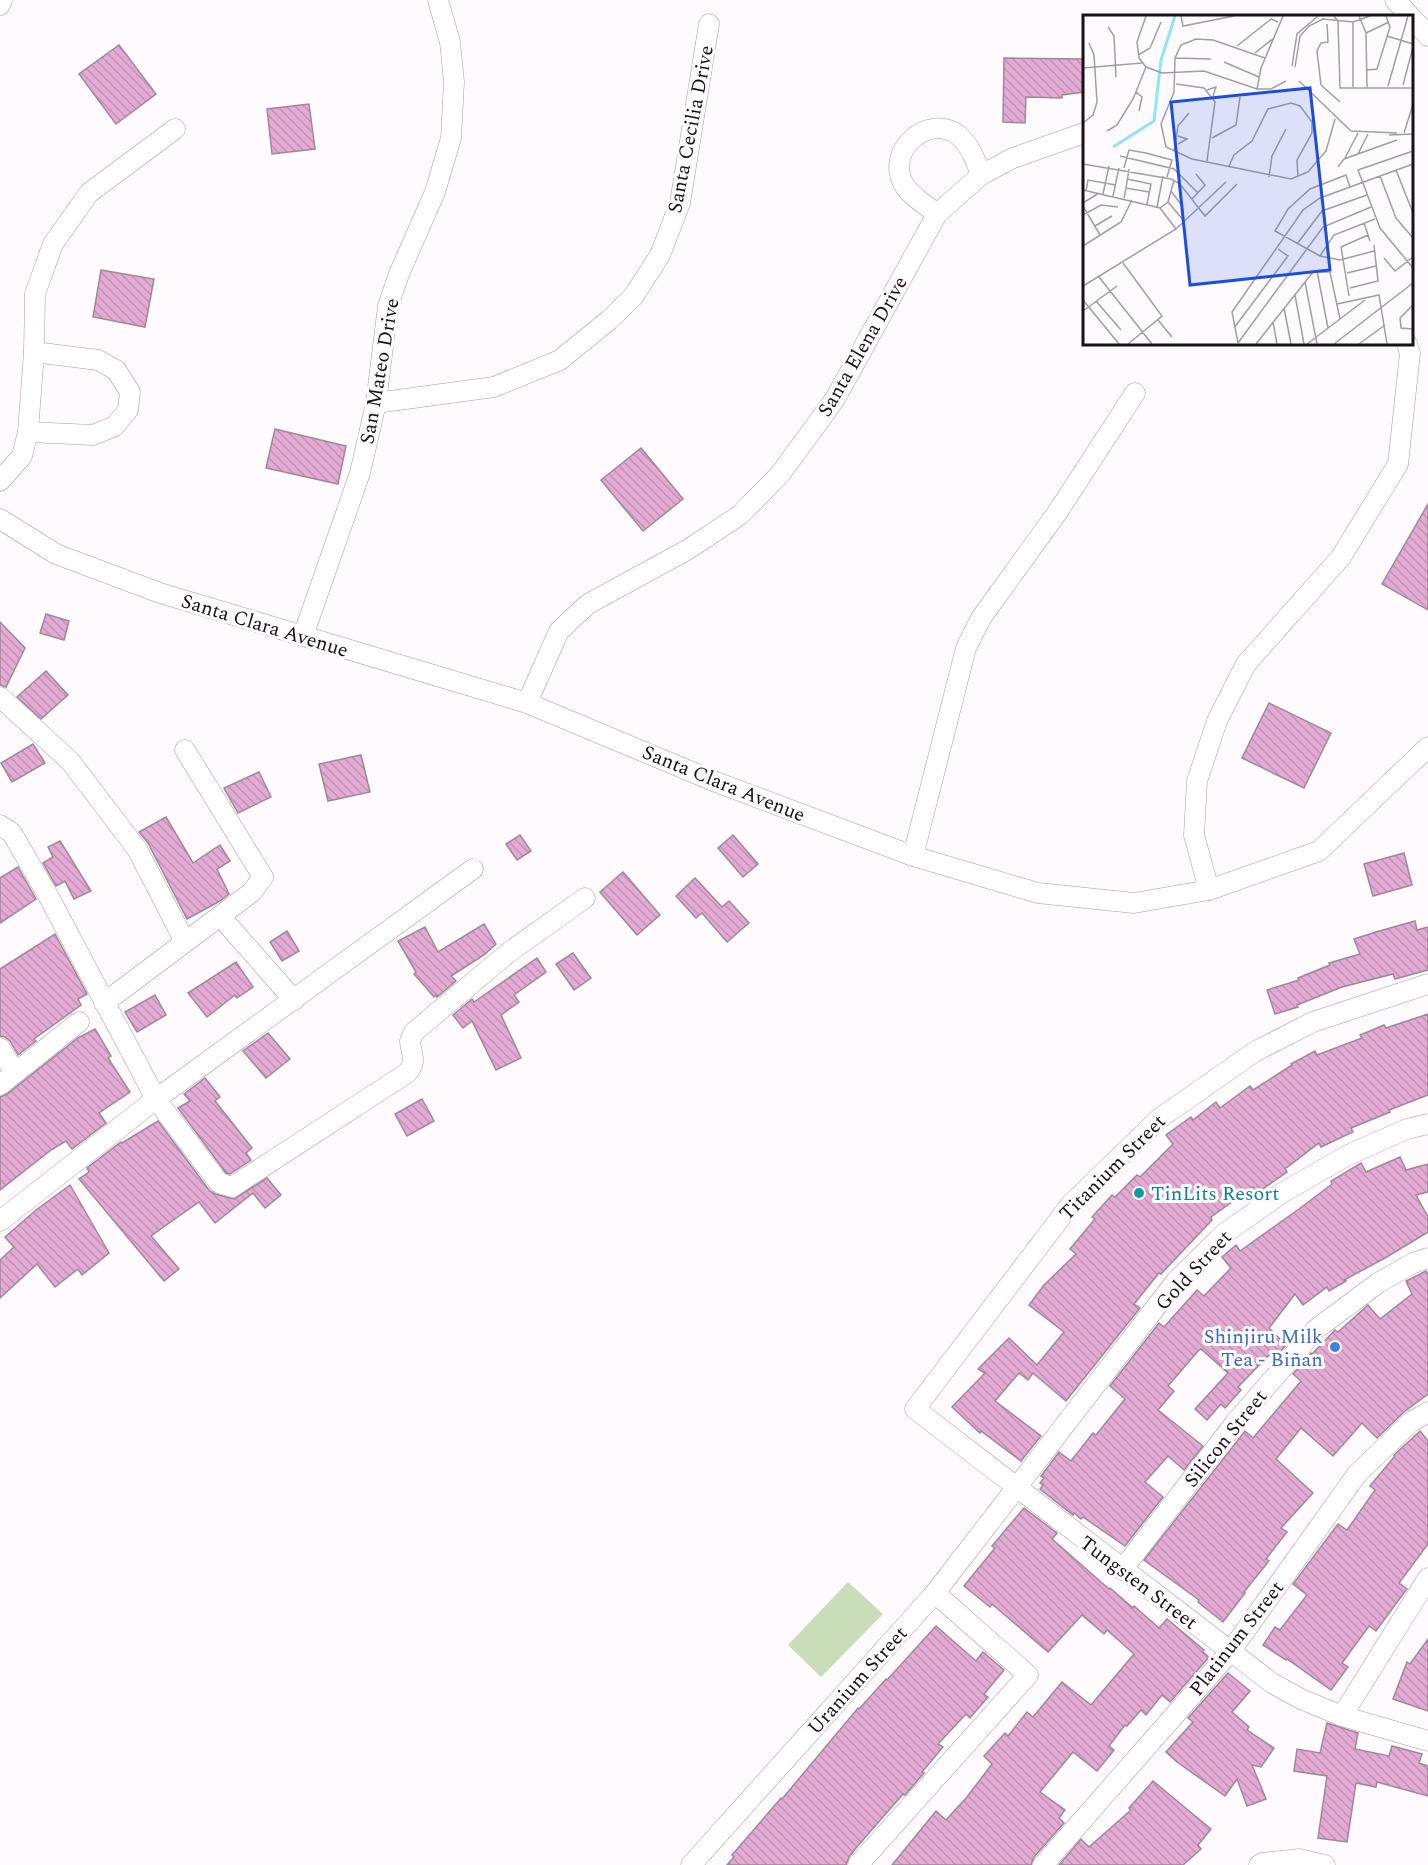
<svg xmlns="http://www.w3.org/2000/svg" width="1428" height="1865" viewBox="0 0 1428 1865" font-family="Spectral,serif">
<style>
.garden{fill:#c9ddb9}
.building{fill:url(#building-back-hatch);stroke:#9e8898;stroke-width:1.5}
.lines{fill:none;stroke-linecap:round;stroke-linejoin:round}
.street-casing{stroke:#aa97a9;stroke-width:21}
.street{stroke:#fff;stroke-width:20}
.culture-dot{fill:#0f9aa8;stroke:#fefafe;stroke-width:2}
.shop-dot{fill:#3f7fe0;stroke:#fefafe;stroke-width:2}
.labels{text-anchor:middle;stroke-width:6;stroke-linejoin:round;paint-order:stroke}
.street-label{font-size:20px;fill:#181118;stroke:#fefafe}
.culture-label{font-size:20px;fill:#0d838f;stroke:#fefafe;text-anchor:start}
.shop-label{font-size:20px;fill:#366cbe;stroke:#fefafe;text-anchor:end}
.inset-river{fill:none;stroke:#90e4f8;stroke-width:3}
.inset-road{fill:none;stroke:#a29da2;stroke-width:1.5}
.view{fill:#1d4ed8;fill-opacity:0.15;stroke:#1d4ed8;stroke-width:3}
.inset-edge{fill:none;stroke:#181118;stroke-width:3}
</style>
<defs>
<pattern id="building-back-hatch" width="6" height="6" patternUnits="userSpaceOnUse" patternTransform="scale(1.5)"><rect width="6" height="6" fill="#e3aad4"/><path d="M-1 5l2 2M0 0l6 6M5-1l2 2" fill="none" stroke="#c291b5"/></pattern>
</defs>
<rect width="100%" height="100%" fill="#fefafe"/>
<polygon class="garden" points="848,1582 883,1614 821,1677 788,1645"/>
<g class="building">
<polygon points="119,45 156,94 116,124 79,74"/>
<polygon points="1004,58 1084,59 1084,92 1062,95 1062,98 1026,97 1025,123 1003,122"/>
<polygon points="309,104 315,149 272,154 267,109"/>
<polygon points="101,270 154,279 145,327 93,317"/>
<polygon points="275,429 346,446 338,484 266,468"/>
<polygon points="641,448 683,499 643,531 601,480"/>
<polygon points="1428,504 1428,610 1382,584"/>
<polygon points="46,614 69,621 64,640 40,633"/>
<polygon points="0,622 25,648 6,687 0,685"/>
<polygon points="46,671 68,695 41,719 17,697"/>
<polygon points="1269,703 1331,733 1304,788 1242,758"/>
<polygon points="33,744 45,763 12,782 1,763"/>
<polygon points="361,755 370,792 328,801 319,764"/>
<polygon points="259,772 271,797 238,813 224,788"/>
<polygon points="166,817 193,863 220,845 230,861 217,869 229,894 220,901 187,919 148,843 139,832"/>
<polygon points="520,835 531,851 517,860 506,844"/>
<polygon points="733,835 758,864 743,877 718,848"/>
<polygon points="60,841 91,891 74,899 65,881 56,886 43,863 53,857 48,847"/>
<polygon points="1404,853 1412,885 1373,896 1364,864"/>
<polygon points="18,867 36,899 0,923 0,878"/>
<polygon points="623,872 660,915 637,935 600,892"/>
<polygon points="695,878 722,907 729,901 749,923 727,942 702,913 696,918 676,896"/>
<polygon points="1415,921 1417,930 1428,927 1428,970 1395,979 1393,974 1342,987 1297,1005 1298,1007 1275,1014 1267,990 1299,980 1298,978 1330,965 1329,963 1360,954 1354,939 1376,932"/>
<polygon points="484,924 496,944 484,955 451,976 456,981 437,997 436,995 434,997 414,974 416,972 398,941 425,927 438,952"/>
<polygon points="287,931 299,951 282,961 270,942"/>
<polygon points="55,934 87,994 78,999 81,1005 34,1039 36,1041 18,1055 10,1041 5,1037 0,1036 0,969"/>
<polygon points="573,953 591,978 574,990 556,964"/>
<polygon points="537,958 546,972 514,995 519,1002 501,1015 521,1058 496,1070 472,1021 463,1028 453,1015 472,999 474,1002"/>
<polygon points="236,962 253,987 237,998 235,995 207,1017 188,993"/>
<polygon points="155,995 166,1015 137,1032 125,1012"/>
<polygon points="1428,1014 1428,1095 1389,1110 1390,1112 1351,1128 1353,1132 1321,1147 1319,1143 1285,1169 1287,1172 1257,1193 1253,1187 1211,1217 1212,1220 1161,1274 1159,1273 1134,1304 1140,1308 1066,1401 1033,1373 1028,1380 1019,1373 995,1401 1041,1436 1021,1461 981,1431 980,1433 952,1407 985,1373 978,1369 1009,1338 1037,1365 1064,1332 1029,1305 1044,1285 1076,1254 1070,1249 1095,1219 1092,1217 1112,1195 1115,1197 1137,1175 1140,1177 1173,1144 1166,1135 1191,1117 1193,1120 1216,1102 1220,1108 1250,1086 1253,1090 1292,1065 1291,1064 1315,1051 1317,1055 1362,1038 1360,1035 1384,1025 1386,1028"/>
<polygon points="95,1029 111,1056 108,1058 130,1092 99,1113 106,1123 72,1149 66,1141 51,1150 0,1190 0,1097 7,1094 78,1038"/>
<polygon points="268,1033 290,1059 266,1078 243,1051"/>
<polygon points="205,1078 220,1097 215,1101 252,1148 246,1153 251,1160 230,1174 226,1173 178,1108 190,1101 184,1094"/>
<polygon points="422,1099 434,1121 407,1136 395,1114"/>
<polygon points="158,1121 209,1190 215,1194 234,1199 267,1178 281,1195 265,1208 253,1193 215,1223 199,1202 151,1236 179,1269 164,1281 79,1179 89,1172 87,1168 121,1142 122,1143"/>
<polygon points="1400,1157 1406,1170 1428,1164 1428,1192 1416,1195 1428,1217 1428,1232 1385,1258 1344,1280 1346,1281 1329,1291 1327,1287 1303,1305 1295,1294 1269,1328 1286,1345 1274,1359 1269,1355 1238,1387 1241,1390 1225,1408 1221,1404 1207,1420 1195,1409 1228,1373 1201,1349 1198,1351 1168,1386 1174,1391 1158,1410 1203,1446 1184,1470 1168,1456 1145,1482 1163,1497 1125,1546 1083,1517 1081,1519 1074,1513 1073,1515 1040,1489 1043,1485 1040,1483 1044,1478 1041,1476 1059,1452 1071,1461 1093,1433 1096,1435 1125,1399 1110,1386 1159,1323 1164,1327 1197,1290 1204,1296 1231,1268 1222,1257 1236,1245 1240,1251 1299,1209 1332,1184 1331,1181 1361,1163 1366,1172"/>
<polygon points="70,1185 109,1253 82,1275 78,1269 55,1287 37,1264 0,1298 0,1260 14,1247 5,1237 36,1210"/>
<polygon points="1426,1271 1428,1275 1428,1394 1404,1412 1377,1438 1362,1423 1333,1456 1301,1428 1276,1459 1313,1493 1281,1528 1287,1532 1266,1559 1269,1561 1244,1592 1245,1593 1223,1622 1198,1602 1199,1600 1144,1560 1245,1431 1253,1438 1301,1381 1293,1374 1311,1353 1312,1354 1335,1330 1338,1332 1368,1305 1380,1319 1412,1294 1406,1281"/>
<polygon points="1420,1431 1428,1441 1428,1544 1399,1583 1407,1589 1406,1590 1376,1631 1369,1626 1342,1663 1348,1667 1331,1690 1287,1659 1286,1660 1263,1645 1275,1627 1280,1630 1307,1595 1293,1584 1338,1524 1347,1530 1375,1490 1370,1486 1395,1456 1394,1455"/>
<polygon points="1024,1508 1057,1533 1052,1539 1109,1589 1110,1588 1133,1608 1134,1606 1159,1628 1167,1619 1204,1650 1203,1652 1209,1657 1170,1702 1162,1695 1146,1715 1141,1710 1127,1726 1125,1725 1109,1746 1114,1750 1097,1771 1073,1752 1040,1792 1065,1810 1059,1818 1064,1823 1034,1857 1031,1865 892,1865 936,1811 946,1820 967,1797 992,1764 984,1756 1005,1733 1008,1736 1027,1712 1033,1717 1062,1682 1091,1705 1134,1654 1107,1630 1104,1634 1082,1615 1048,1652 992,1604 990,1607 964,1586 995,1548 992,1546"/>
<polygon points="936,1626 976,1661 983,1652 1004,1670 984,1694 988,1697 970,1718 966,1714 938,1744 943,1747 922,1772 924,1773 905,1795 903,1794 856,1848 849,1857 846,1865 727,1865 734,1857 732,1855 781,1798 782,1799 858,1708 859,1709 886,1679 887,1680"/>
<polygon points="1428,1639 1428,1711 1393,1699 1407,1662 1410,1664"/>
<polygon points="1228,1673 1250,1691 1232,1712 1249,1727 1247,1730 1274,1748 1261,1767 1252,1765 1266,1799 1247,1806 1237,1779 1225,1796 1177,1762 1166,1752 1193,1722 1188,1718"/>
<polygon points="1327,1723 1358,1733 1355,1749 1389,1756 1392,1746 1422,1754 1419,1763 1428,1766 1428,1796 1377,1782 1376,1787 1356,1783 1347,1842 1318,1838 1327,1776 1294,1771 1297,1749 1320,1753"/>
<polygon points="1153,1781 1211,1829 1198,1845 1201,1849 1183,1865 1059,1865 1081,1839 1089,1847 1131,1810 1129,1808"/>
</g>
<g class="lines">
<g class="street-casing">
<g id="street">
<polyline points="1395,0 1410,16"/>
<polyline points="0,5 2,0"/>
<polyline points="1412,18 1428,36"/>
<path d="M937,214c-11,-9 -28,-19 -34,-31 -17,-33 25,-70 55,-48 12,10 18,26 23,40"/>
<polyline points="376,403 494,387 560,360 609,320 633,297 660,255 680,203 709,24"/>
<polyline points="28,432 93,435 115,426 128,410 130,392 116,370 98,360 34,352"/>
<polyline points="0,481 22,456 28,432 34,352 35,294 53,244 89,193 175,129"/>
<polyline points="0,519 56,554 160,593 527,703 716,782 913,856 1038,893 1134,903 1209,890 1319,851 1428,747"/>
<polyline points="303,636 360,473 376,403 388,306 399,274 435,192 451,138 454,82 450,42 438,0"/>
<polyline points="0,697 70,761 137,849 185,942"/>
<polyline points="527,703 559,631 588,604 687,550 740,515 781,473 835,399 937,214 981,175 1013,158 1084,133"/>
<path d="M0,825l12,8 38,66 106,200 63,84 13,4 175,-114c11,-13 4,-17 3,-32l4,-9 94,-79 77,-55"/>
<polyline points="913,856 966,648 981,618 1057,513 1135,393"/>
<polyline points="1209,890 1194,835 1197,781 1217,721 1246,664 1341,557 1398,464 1410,353 1407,344"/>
<polyline points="220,916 294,1000"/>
<polyline points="1428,984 1313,1022 1256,1051 1160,1118 1071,1204 915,1409 1272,1683 1301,1699 1342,1716 1428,1741"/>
<polyline points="104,1003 252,892 263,877 185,750"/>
<polyline points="0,1048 15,1073"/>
<polyline points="0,1085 79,1022"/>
<polyline points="0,1221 156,1099 473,869"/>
<polyline points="1122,1570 1235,1423 1315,1330 1378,1283 1413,1263 1428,1258"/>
<polyline points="1342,1716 1428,1578"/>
<polyline points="691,1865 935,1593 1176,1281 1225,1233 1282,1193 1348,1155 1407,1129 1428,1124"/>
<polyline points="858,1865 1028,1675 935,1593"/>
<polyline points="1043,1865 1230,1652 1357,1474 1411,1422 1428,1412"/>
<polyline points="1259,1865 1262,1863 1299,1859 1325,1865"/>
</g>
</g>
<use href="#street" class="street"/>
</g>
<circle class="culture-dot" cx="1139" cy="1193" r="6"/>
<circle class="shop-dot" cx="1335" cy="1347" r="6"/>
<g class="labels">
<g class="street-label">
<text transform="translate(690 129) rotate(-79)" y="7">Santa Cecilia Drive</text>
<text transform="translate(862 346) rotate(-60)" y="7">Santa Elena Drive</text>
<text transform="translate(379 371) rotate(-80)" y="7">San Mateo Drive</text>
<text transform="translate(265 625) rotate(17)" y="7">Santa Clara Avenue</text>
<text transform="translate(724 783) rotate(22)" y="7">Santa Clara Avenue</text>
<text transform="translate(1112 1167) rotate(-45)" y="7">Titanium Street</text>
<text transform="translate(1193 1270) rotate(-47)" y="7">Gold Street</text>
<text transform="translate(1225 1438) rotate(-51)" y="7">Silicon Street</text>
<text transform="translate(1139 1582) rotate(37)" y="7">Tungsten Street</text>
<text transform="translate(1236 1638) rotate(-52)" y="7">Platinum Street</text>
<text transform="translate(857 1680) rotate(-48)" y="7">Uranium Street</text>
</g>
<g class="culture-label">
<text x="1151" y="1200">TinLits Resort</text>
</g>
<g class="shop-label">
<text x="1323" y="1343">Shinjiru Milk<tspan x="1323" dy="23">Tea - Biñan</tspan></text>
</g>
</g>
<g transform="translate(1083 15)">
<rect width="330" height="330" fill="#fefafe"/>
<path class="inset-river" d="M30,132l41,-26 7,-61 14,-44"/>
<path class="inset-road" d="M63,1l-9,26 2,16 7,9 16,6 42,-2 53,18h14l15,-8M98,1l2,10 51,-10M251,1l4,5 2,67h73M276,1l7,17 1,54M270,7v65M25,12l6,9 2,41M283,18l23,-11M304,21l26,8M154,31l34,-27 7,3M172,38l19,-15M55,40l12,-7 11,-26M92,43l36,1M182,43l-52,-18 -17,-1 -15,6 -6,13 -1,34 -13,32 5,23 26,12 99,20 17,-7 18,-21 9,-32M141,47l35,15M209,51l5,-32 21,-18M212,52l5,-31 9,-10 14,-7 30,3 17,-6M0,53l59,-5M284,55l10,-1 13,-42 -4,-11M216,66l52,50 46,2M93,69l28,4 11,14 -8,59M238,70l-4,-34 4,-8 7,-1 -1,-18M238,70l19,17M320,70l10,-38M305,71l20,-70M174,74l4,-21 22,-52M124,75l9,-3 -3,9M53,77l6,5 -3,14M0,108l10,-8 4,-13 -3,-47 -5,-12M24,116l10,-6 16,-26 13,-32M321,118l9,-29M306,120l24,-1M95,121l9,3 -9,5M129,123l24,-13 4,-28M330,136l-55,19 22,58 33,40M91,137l4,-26 11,-13M275,139l10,-20M37,141l54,13 24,24M262,143l13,-25M0,149l88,15 9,5 25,32 32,-32M146,151l5,-11 18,-14 16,-32 23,-6 9,3 12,16v11l-15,27 1,17M255,152l6,-8 53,-19M41,153l5,-18 17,3 26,7 -5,17M313,155l17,43M297,161l16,42 17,20M186,162l3,-21 14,-27M44,164l24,5 -4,20M267,172l-4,-12 -36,14 -22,20 -13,22 45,25 20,4 34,-9M43,173l3,-19M0,175l77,18 16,21M3,176l2,-11 28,5M88,176l12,16M20,179l6,-28M30,181l6,-28M41,183l2,-10 23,4M109,184l13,-14 -9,-11M85,187l16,19M0,188l16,-10M0,191l17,29M74,192l6,-31M77,193l8,-6 6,-22M0,200l18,-10 17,2M281,208l6,18M12,211l17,-10M214,229l25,-33 45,-16M0,231l38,-24 11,-22M237,241l14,-21 41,-16M301,243l11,13 18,-14M40,248l39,53 -34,28M234,256l11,57M264,258l29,-7M16,262l53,67M222,267l12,62M0,271l93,-57 50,-47M267,273l28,-7 -4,-36M212,280l9,49M266,281l-8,-49 27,-12M0,285l36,44M13,286l25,29M254,289l42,-9 8,49M330,290l-13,13 1,10 12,1M201,293l7,36M0,296l34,-25M75,305l14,17M190,307l4,22M151,313l54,-72 -10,-7M155,328l-6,-31 71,-102 17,-12 93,-34M155,328l85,-116 48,-20M173,329l57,-72h17l10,47M224,329l58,-44M251,329l79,-61M276,329l26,-19"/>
<path class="view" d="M227,73l20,182 -140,15 -19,-183z"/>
<rect width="330" height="330" class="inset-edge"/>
</g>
</svg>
